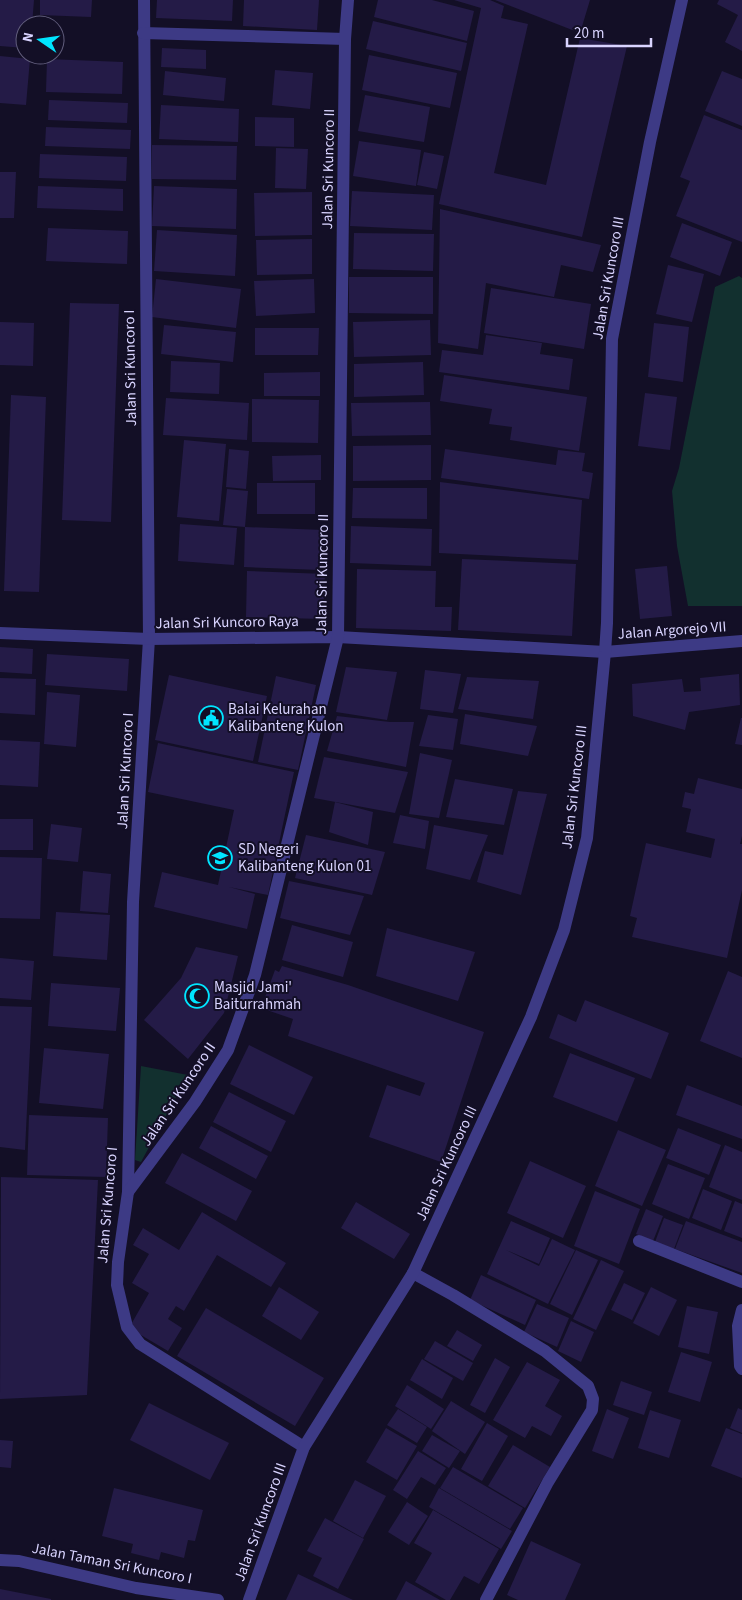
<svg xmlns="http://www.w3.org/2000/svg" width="742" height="1600" viewBox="0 0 742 1600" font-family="'Source Sans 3',sans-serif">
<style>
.green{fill:#12302f}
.building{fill:#241b47}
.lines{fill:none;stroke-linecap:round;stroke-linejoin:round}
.minor{stroke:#3d3a85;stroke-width:12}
.labels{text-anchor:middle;stroke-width:4;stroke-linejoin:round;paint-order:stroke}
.street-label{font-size:15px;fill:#d9d4ff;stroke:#130f26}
.poi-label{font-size:15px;fill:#d9d4ff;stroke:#130f26;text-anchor:start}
</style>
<rect width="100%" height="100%" fill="#130f26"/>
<g class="green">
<polygon points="739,276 742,278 742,606 688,606 677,546 672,491 679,468 715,287"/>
<polygon points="141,1066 188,1075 141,1162 135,1160"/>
</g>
<g class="building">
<polygon points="0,0 34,0 32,25 25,25 25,48 0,46"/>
<polygon points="40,0 92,0 91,17 40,15"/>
<polygon points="157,0 233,0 232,21 156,18"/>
<polygon points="244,0 319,0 317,30 243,26"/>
<polygon points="378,0 432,0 474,11 467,41 374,17"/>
<polygon points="454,0 490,0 504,6 501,18 528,24 494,173 546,185 580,38 627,46 582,237 439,204 481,8"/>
<polygon points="495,0 590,0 580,33"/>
<polygon points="719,0 742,0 742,51 725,42 738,15 717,4"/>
<polygon points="373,21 467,43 461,71 366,49"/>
<polygon points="162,48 206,50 206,69 161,67"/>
<polygon points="369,55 457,73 450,108 362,90"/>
<polygon points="0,56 30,59 26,105 0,103"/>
<polygon points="47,59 123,62 122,94 46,92"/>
<polygon points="275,70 313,73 310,109 272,105"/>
<polygon points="165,71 226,78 224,101 163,95"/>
<polygon points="722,71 742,79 742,126 705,111"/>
<polygon points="365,95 430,107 424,142 358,131"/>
<polygon points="49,100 128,103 127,123 48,120"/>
<polygon points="161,105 239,109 238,142 159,139"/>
<polygon points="704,115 742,130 742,242 676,216 690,181 680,177"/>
<polygon points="255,117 294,118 294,147 255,146"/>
<polygon points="46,127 131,130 130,149 45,146"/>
<polygon points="359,141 421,150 416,186 353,176"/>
<polygon points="152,145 237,146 236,180 152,179"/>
<polygon points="276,148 308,149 306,189 275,188"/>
<polygon points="424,152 444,156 437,189 417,185"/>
<polygon points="40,154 127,157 126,181 39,178"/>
<polygon points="0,172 16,172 14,218 0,218"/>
<polygon points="38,186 123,189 123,211 37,208"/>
<polygon points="154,186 237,189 236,229 152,226"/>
<polygon points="352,191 434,195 432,230 350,226"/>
<polygon points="312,192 312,235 255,236 254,193"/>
<polygon points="440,209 601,245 593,272 561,265 554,297 486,283 478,349 438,343"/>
<polygon points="682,223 732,242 720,276 670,257"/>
<polygon points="48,228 128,231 127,264 46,261"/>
<polygon points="157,230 237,235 235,276 154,271"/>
<polygon points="354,233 434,234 433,271 353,269"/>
<polygon points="312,239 312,274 257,275 256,240"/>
<polygon points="668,265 704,274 692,322 656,314"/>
<polygon points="349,277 433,277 433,314 349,313"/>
<polygon points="156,279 241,289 236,328 152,317"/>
<polygon points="314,279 315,313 256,316 254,281"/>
<polygon points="491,288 591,304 584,349 484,333"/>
<polygon points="70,303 119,304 111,522 62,520"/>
<polygon points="430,320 431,355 354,357 353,322"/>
<polygon points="0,322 34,323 33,366 0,365"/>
<polygon points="654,323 689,327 683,382 648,377"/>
<polygon points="164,325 236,332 233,362 161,354"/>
<polygon points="255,328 319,328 318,355 255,355"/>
<polygon points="486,335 542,343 540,354 573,359 569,390 439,372 442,350 483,355"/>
<polygon points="171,361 220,363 219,394 170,392"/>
<polygon points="423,362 424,395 354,397 354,364"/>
<polygon points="320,372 320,396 264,396 264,373"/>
<polygon points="444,375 587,397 579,451 510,440 512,427 489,424 492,409 440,401"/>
<polygon points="645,393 677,397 670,450 638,446"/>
<polygon points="11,395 46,397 39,592 4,591"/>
<polygon points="166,398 249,403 247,440 163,435"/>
<polygon points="252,399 319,400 318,443 252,442"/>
<polygon points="430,402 431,435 352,436 351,403"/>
<polygon points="184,440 226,444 219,521 177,517"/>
<polygon points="431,445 431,480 353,481 353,446"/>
<polygon points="229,449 249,451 246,489 226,487"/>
<polygon points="445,449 556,465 558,450 585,453 582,471 593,473 589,499 441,478"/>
<polygon points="321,455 321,480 273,481 272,456"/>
<polygon points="440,482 582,500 578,560 439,553"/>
<rect x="257" y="483" width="58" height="31"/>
<polygon points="353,488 427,488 427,519 352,518"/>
<polygon points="227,489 248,491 245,527 223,525"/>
<polygon points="180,524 237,528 234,565 178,561"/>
<polygon points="351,526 432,529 431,566 350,563"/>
<polygon points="245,527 323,530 321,570 244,567"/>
<polygon points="462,559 576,564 572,636 458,630"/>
<polygon points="667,566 672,616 640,619 635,569"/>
<polygon points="357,569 436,571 435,607 452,607 451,631 356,628"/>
<polygon points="247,571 325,574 323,619 246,617"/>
<polygon points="0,647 33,649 32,674 0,672"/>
<polygon points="47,654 129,659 127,691 45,685"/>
<polygon points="346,667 397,672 387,720 336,712"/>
<polygon points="425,670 461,674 453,713 420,709"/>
<polygon points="739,674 740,705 689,712 685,730 633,716 632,684 682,679 684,692 701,691 700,678"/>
<polygon points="169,675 267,696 253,761 155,740"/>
<polygon points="276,676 316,685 298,770 258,762"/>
<polygon points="467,677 539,681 533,719 458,709"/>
<polygon points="0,678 36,679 35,715 0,713"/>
<polygon points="47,692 80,695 76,747 44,744"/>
<polygon points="465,714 537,726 528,756 460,744"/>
<polygon points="428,715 458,719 453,750 419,746"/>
<polygon points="337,716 390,722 414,722 406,767 327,751"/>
<polygon points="741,718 742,718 742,745 735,744"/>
<polygon points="0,740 40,742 38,787 0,785"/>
<polygon points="158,743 294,772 268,895 229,887 255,894 247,929 154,907 162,872 218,885 234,810 148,792"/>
<polygon points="420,753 452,760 439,818 409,814"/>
<polygon points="324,757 408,772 395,813 314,798"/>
<polygon points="698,778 742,789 742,836 740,844 742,844 742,890 727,958 632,937 637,918 630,916 646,843 711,858 715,839 686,832 691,809 682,807 685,792 694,794"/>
<polygon points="455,779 513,789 504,825 446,817"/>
<polygon points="518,791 547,794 521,895 477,882 485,851 503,855"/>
<polygon points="335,802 373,812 368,845 329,832"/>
<polygon points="400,815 429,821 425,849 393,843"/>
<rect x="0" y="819" width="33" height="31"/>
<polygon points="51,824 82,828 78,862 47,859"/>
<polygon points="434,825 488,835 470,880 426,869"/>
<polygon points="306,835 385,852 372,895 295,878"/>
<polygon points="0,857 42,858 40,919 0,918"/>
<polygon points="83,871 111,874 108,913 80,911"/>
<polygon points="289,881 364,896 350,935 280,918"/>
<polygon points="56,912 110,915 107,960 53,956"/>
<polygon points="292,925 353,942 343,977 282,960"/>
<polygon points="387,928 475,952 458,1001 376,976"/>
<polygon points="196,947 238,956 224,1013 188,1059 144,1020 181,978"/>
<polygon points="0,958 34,961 31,1000 0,998"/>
<polygon points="282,966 348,985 484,1032 441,1162 369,1137 387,1085 420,1096 425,1083 288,1036 293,1019 261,1008 275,970 279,972"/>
<polygon points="728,971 742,977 742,1058 700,1041"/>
<polygon points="51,983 120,988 116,1031 48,1026"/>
<polygon points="585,1000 669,1033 651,1079 549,1038 558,1014 576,1022"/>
<polygon points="0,1006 32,1007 25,1150 0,1147"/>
<polygon points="249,1045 313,1077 294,1115 230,1084"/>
<polygon points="44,1048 109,1054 103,1109 39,1103"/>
<polygon points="570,1053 635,1078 617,1122 553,1097"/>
<polygon points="687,1085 742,1106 742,1139 676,1115"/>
<polygon points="229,1092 286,1121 271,1152 213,1122"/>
<polygon points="29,1115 108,1118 106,1177 27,1175"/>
<polygon points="211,1126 268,1156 256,1179 199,1148"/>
<polygon points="678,1128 721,1145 709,1175 666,1158"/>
<polygon points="618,1130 666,1150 642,1206 595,1186"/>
<polygon points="725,1145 742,1152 742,1200 709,1187"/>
<polygon points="182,1153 252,1191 236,1221 165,1183"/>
<polygon points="530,1161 586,1186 563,1238 507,1213"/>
<polygon points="668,1164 705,1178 689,1219 652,1204"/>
<polygon points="1,1177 98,1180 87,1395 0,1399"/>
<polygon points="703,1189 732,1201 721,1230 692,1218"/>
<polygon points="595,1191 640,1209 619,1264 574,1246"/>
<polygon points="735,1201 742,1204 742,1238 724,1231"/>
<polygon points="356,1202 410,1234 394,1259 341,1228"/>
<polygon points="646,1209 663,1216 653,1241 636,1234"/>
<polygon points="202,1212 286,1263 271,1287 217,1255 184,1311 176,1306 168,1319 182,1328 168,1351 129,1328 149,1293 132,1283 149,1254 133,1245 143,1228 179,1250"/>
<polygon points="664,1218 683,1225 674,1249 655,1242"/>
<polygon points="511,1221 550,1238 539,1264 506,1250 539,1266 552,1239 575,1250 548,1304 487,1274"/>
<polygon points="686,1221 742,1242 742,1273 675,1249"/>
<polygon points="576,1250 598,1260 572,1315 550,1304"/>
<polygon points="601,1260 624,1271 596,1330 573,1319"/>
<polygon points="481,1275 536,1300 525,1325 470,1300"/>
<polygon points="624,1283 645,1293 632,1320 611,1310"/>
<polygon points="279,1287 319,1312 301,1340 262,1316"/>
<polygon points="651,1287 677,1300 659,1336 633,1323"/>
<polygon points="537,1304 569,1318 557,1347 524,1332"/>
<polygon points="687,1306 718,1312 709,1354 678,1347"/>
<polygon points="206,1308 324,1378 295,1426 177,1356"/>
<polygon points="571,1321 594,1332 581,1362 558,1351"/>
<polygon points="457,1330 482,1345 473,1361 447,1346"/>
<polygon points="435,1341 473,1363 463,1381 424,1359"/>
<polygon points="681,1352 712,1362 700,1402 668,1392"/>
<polygon points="495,1358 510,1367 485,1413 470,1405"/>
<polygon points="422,1359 453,1378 442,1399 410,1380"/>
<polygon points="527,1362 560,1380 545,1406 562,1416 551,1436 532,1426 525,1438 493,1420"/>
<polygon points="621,1381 652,1392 644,1415 613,1405"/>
<polygon points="407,1385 444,1409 431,1429 395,1406"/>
<polygon points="451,1401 485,1422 465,1454 432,1431"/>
<polygon points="149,1403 229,1443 210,1480 130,1440"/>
<polygon points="738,1408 742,1410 742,1433 730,1428"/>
<polygon points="398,1409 427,1427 417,1443 387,1425"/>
<polygon points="607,1409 629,1418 613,1459 592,1451"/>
<polygon points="650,1410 681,1420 669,1458 638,1448"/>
<polygon points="487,1423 508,1436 482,1481 461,1469"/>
<polygon points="386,1428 417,1446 397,1480 366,1462"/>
<polygon points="726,1428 742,1434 742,1478 711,1466"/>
<polygon points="432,1435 460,1451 449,1468 422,1451"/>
<polygon points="0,1440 13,1441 11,1468 0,1467"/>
<polygon points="513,1445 550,1467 525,1508 488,1486"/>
<polygon points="418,1451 446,1468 435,1485 421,1477 407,1499 393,1490"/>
<polygon points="453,1467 523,1508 510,1529 440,1488"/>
<polygon points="355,1480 386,1496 363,1538 333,1521"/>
<polygon points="114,1488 203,1510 195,1541 188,1540 184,1558 161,1552 159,1560 131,1553 133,1544 102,1536"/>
<polygon points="439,1488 512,1531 501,1549 429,1507"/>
<polygon points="407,1502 428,1516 409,1545 388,1532"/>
<polygon points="433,1510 499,1549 479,1584 464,1576 450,1600 446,1600 415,1582 432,1553 414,1543"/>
<polygon points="325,1518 364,1539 338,1589 313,1576 322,1558 307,1551"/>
<polygon points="531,1541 581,1564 565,1600 518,1600 507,1595"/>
<polygon points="298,1574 353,1600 286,1600"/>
<polygon points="406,1581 440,1600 396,1600"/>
<polygon points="0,1589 51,1599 51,1600 0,1600"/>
</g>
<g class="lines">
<g class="minor">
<polyline points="144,0 149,639 133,902 128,1192 118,1262 117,1285 127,1327 140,1344 304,1447"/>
<polyline points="143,33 345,39"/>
<polyline points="0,633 149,639 338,637 605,652 742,641"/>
<polyline points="128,1192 195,1102 228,1050 255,975 338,637 345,39 348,0"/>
<polyline points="639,1241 742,1282"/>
<polyline points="413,1273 453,1295 545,1351 588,1386 593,1399 592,1410 548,1482 486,1600"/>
<polyline points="742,1310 738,1326 740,1366 742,1369"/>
<polyline points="0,1560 19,1561 136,1588 218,1600"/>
<polyline points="249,1600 304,1447 413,1273 531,1017 564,930 587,838 605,652 607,623 612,339 650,142 682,0"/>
</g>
</g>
<defs>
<g id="civic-ring" transform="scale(1.25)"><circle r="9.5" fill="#130f26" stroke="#00e5ff" stroke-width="1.5"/><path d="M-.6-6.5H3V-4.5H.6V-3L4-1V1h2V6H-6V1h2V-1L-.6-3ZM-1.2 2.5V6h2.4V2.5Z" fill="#00e5ff"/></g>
<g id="school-ring" transform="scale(1.25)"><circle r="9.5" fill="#130f26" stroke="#00e5ff" stroke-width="1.5"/><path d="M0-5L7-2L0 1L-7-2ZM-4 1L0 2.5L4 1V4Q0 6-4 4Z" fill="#00e5ff"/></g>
<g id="mosque-ring" transform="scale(1.25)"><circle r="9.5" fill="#130f26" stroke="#00e5ff" stroke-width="1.5"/><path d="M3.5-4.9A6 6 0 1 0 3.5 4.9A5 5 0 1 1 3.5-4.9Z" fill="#00e5ff"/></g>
</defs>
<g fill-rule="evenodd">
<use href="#civic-ring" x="211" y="718"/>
<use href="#school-ring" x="220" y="858"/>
<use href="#mosque-ring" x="197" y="996"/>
</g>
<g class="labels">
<g class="street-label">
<text transform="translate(328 169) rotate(-89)" y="5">Jalan Sri Kuncoro II</text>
<text transform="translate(608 278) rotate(-80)" y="5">Jalan Sri Kuncoro III</text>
<text transform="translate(130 368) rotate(-91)" y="5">Jalan Sri Kuncoro I</text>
<text transform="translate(322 574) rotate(-89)" y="5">Jalan Sri Kuncoro II</text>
<text transform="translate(227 622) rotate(-1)" y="5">Jalan Sri Kuncoro Raya</text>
<text transform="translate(672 630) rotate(-4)" y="5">Jalan Argorejo VII</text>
<text transform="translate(125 771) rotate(-87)" y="5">Jalan Sri Kuncoro I</text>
<text transform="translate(574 787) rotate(-83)" y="5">Jalan Sri Kuncoro III</text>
<text transform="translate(178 1094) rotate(-56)" y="5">Jalan Sri Kuncoro II</text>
<text transform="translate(446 1163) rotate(-65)" y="5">Jalan Sri Kuncoro III</text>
<text transform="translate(107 1205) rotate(-85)" y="5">Jalan Sri Kuncoro I</text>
<text transform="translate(260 1522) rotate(-70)" y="5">Jalan Sri Kuncoro III</text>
<text transform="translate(112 1563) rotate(11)" y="5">Jalan Taman Sri Kuncoro I</text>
</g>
<g class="poi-label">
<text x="228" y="714">Balai Kelurahan<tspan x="228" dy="17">Kalibanteng Kulon</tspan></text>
<text x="238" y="854">SD Negeri<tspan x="238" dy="17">Kalibanteng Kulon 01</tspan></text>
<text x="214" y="992">Masjid Jami'<tspan x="214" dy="17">Baiturrahmah</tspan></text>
</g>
</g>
<g transform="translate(40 40) rotate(283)"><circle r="24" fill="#130f26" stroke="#625e7d"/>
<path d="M0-4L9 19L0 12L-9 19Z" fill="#00e5ff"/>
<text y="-8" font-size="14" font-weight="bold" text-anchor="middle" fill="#d9d4ff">N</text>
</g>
<path d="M567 38v8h84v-8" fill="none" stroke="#d9d4ff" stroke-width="2.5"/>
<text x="574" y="38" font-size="15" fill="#d9d4ff" stroke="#130f26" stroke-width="4" paint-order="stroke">20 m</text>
</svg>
